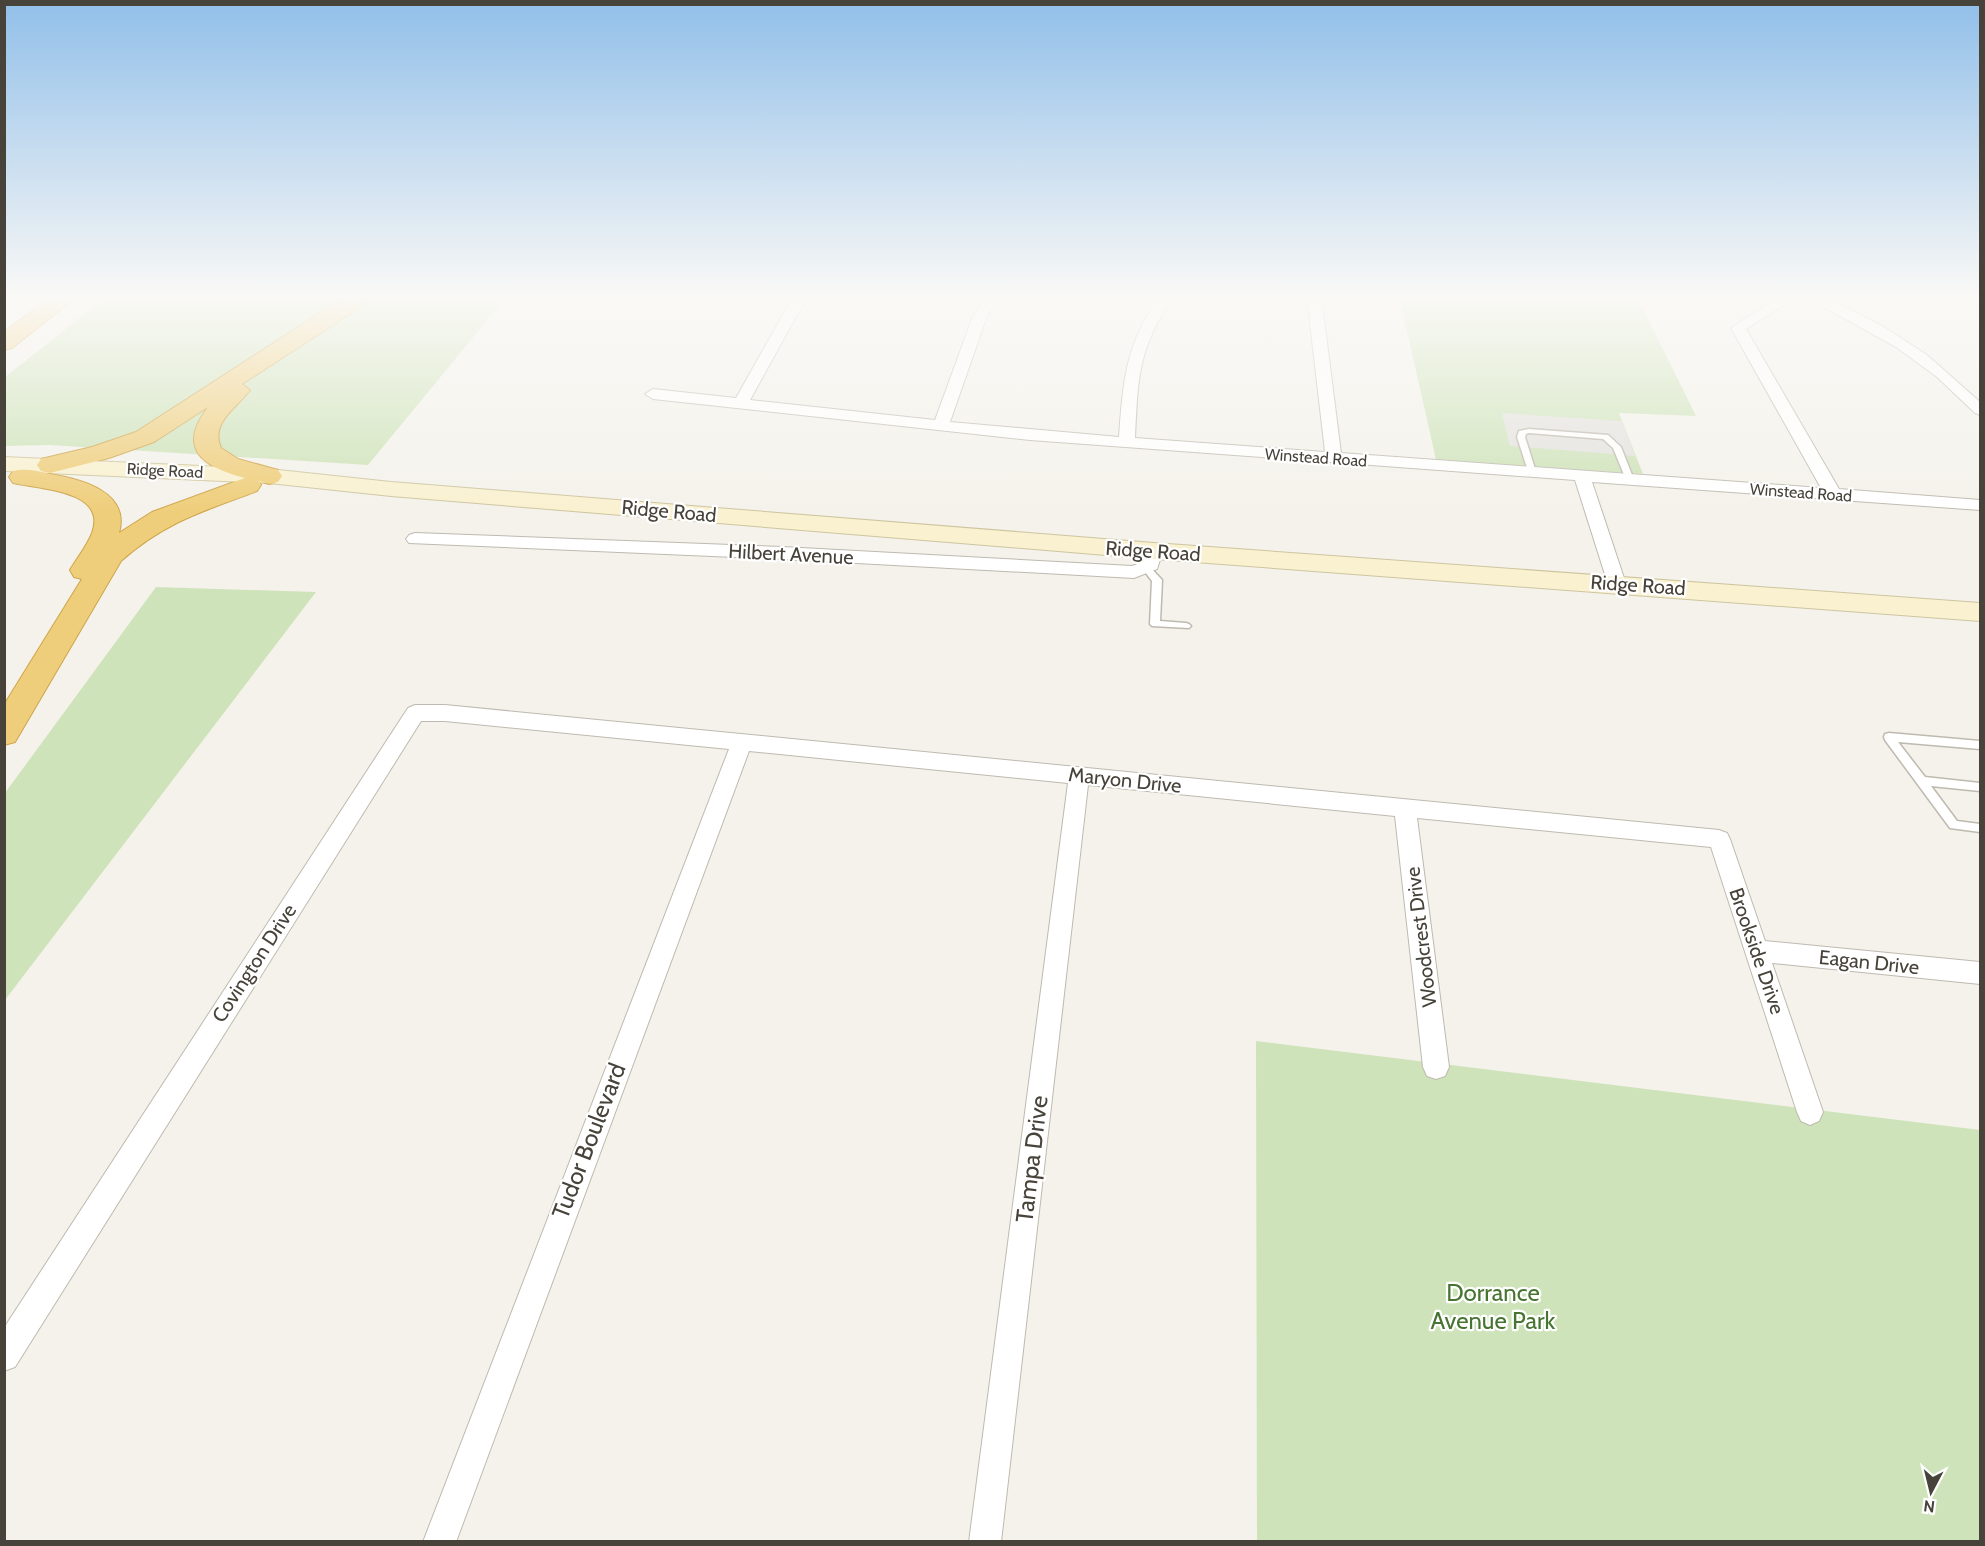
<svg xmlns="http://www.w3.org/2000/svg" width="1985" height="1546" viewBox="0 0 1985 1546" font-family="Cabin,sans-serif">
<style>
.green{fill:#cee3b9}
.parking{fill:#e3e2df}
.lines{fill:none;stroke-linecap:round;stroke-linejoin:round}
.lane-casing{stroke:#bfbaaf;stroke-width:3}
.street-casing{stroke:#bfbaaf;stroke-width:2}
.secondary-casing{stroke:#cec5a0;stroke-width:2}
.highway-casing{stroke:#cea44b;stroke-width:2}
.lane{fill:#fff;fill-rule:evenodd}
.street{fill:#fff;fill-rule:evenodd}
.secondary{fill:#f9f1d0;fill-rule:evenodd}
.highway{fill:#efce7b;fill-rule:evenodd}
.labels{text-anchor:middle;stroke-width:4.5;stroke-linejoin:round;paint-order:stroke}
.far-street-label{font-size:16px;fill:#47433a;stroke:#fff}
.street-label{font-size:20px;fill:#47433a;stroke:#fff}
.near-street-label{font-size:24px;fill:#47433a;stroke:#fff}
.near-park-label{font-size:24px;fill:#487432;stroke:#fff}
</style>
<rect width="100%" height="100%" fill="#f4f2eb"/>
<g class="green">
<polygon points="109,295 508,295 368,465 49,445 5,446 5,377"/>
<polygon points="1399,295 1636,295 1696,416 1619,413 1643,474 1436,460"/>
<polygon points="156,587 316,592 5,1000 5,793"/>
<polygon points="1256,1041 1980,1130 1980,1541 1257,1541"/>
</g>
<polygon class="parking" points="1502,413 1622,421 1635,456 1510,446"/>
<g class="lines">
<g class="lane-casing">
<g id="lane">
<polygon points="1529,429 1608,435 1621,447 1634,480 1633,482 1627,482 1613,448 1603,439 1529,433 1526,434 1525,437 1536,472 1535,474 1529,474 1517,437 1519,431"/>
<polygon points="1146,565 1149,566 1162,580 1160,621 1186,623 1189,624 1191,626 1189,628 1152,626 1150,624 1152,581 1142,568"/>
<polygon points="1889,733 1980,741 1980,749 1898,742 1925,777 1980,783 1980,791 1931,786 1957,821 1980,824 1980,832 1950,828 1885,740 1884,737 1885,734"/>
</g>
</g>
<g class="street-casing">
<g id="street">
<path d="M794,295h14l-58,105 185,20 38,-104 15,-21h14l-15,21 -37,106 169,15c4,-56 7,-96 42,-142h14c-37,52 -37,81 -40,143l190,14 -17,-147 -15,-10h18l11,8 19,150 480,35 -90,-160 51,-33h17l-53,34 93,160 141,11v10l-388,-28 34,102 -3,4 -6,2 -6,-2 -3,-4 -33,-104 -545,-40 -377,-41 -8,-5 8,-5 83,9z"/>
<polygon points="1802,295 1821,295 1884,327 1927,355 1980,402 1980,415 1975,413 1937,377 1896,347"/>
<polygon points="415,533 783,547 1132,566 1143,562 1148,547 1160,547 1163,551 1157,569 1134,578 783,559 409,543 406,539 409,535"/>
<polygon points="415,705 445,705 1719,830 1727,833 1730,839 1765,941 1980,962 1980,984 1772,963 1823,1112 1819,1121 1810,1125 1801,1121 1797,1112 1711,847 1417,818 1449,1067 1445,1076 1436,1079 1427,1076 1423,1067 1395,816 1088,785 1001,1542 969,1542 1068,783 749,751 456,1542 423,1542 729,749 445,721 421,721 15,1367 4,1371 4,1328 408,708"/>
</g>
</g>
<g class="secondary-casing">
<polygon id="secondary" points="4,457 269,469 391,482 1154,543 1980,603 1980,621 1154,559 391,496 269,483 4,471"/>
</g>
<g class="highway-casing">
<g id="highway">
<polygon points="54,295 79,295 12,348 4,350 4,332"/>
<path d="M348,295h26l-3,5 -129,84 8,6c-13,18 -40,32 -29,58l17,11 40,11 4,6 -4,6 -9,2 -10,-3 2,4 -4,6c-53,20 -92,31 -136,70l-106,181 -11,3v-40l78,-126 -8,-2 -4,-7c7,-12 17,-24 22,-37 16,-43 -53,-44 -79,-50l-4,-6 4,-6c12,-3 25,0 37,3 31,5 81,18 69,59l33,-21 93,-34c-42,-11 -69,-29 -37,-71l-54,35 -45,16 -59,15 -9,-2 -4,-6 4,-6 51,-12 44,-15z"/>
</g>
</g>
<use href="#lane" class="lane"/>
<use href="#street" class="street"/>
<use href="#secondary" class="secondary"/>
<use href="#highway" class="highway"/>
</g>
<linearGradient id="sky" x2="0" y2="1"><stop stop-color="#91bfe9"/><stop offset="0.58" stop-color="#faf9f6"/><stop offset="1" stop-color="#faf9f6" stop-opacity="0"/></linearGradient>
<rect width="1985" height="512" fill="url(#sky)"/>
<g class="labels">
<g class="far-street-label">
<text transform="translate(1316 457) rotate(4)" y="6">Winstead Road</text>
<text transform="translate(165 470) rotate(3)" y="6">Ridge Road</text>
<text transform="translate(1801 492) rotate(4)" y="6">Winstead Road</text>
</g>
<g class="street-label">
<text transform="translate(669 511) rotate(5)" y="7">Ridge Road</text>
<text transform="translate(1153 551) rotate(4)" y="7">Ridge Road</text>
<text transform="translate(791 554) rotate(3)" y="7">Hilbert Avenue</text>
<text transform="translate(1638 585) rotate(4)" y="7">Ridge Road</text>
<text transform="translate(1125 780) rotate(6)" y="7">Maryon Drive</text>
<text transform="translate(1421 937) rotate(-97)" y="7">Woodcrest Drive</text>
<text transform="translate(1757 951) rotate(71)" y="7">Brookside Drive</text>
<text transform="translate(1869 962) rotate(6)" y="7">Eagan Drive</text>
<text transform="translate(254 963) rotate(-57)" y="7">Covington Drive</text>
</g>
<g class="near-street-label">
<text transform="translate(589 1141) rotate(-69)" y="8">Tudor Boulevard</text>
<text transform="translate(1032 1159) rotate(-83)" y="8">Tampa Drive</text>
</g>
<g class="near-park-label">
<text x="1493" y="1301">Dorrance<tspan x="1493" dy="28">Avenue Park</tspan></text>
</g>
</g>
<rect width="1985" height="1546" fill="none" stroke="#47433a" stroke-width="12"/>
<g transform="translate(1931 1492) rotate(187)" stroke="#ffffff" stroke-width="4.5" paint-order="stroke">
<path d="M0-4.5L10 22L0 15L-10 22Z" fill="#47433a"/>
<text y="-9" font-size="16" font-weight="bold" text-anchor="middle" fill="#47433a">N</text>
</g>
</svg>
